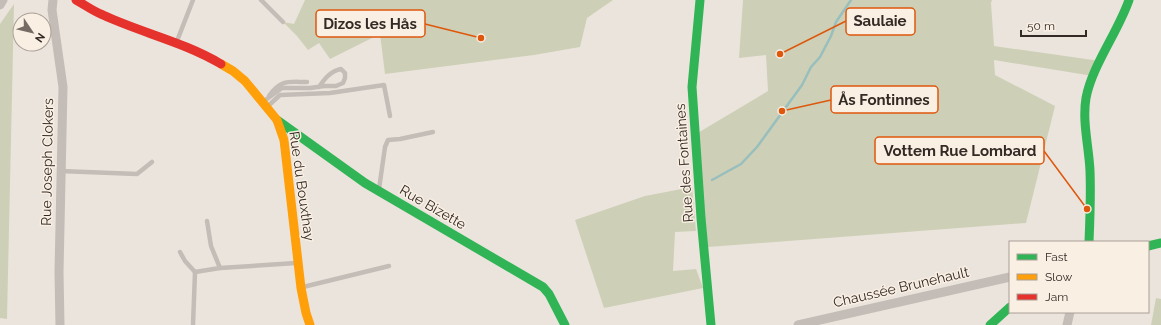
<svg xmlns="http://www.w3.org/2000/svg" width="1161" height="325" viewBox="0 0 1161 325" font-family="Raleway,sans-serif">
<style>
.green{fill:#cdd0b6}
.lines{fill:none;stroke-linecap:round;stroke-linejoin:round}
.stream{stroke:#98bebd;stroke-width:2.5}
.lane{stroke:#c4bcb6;stroke-width:4.5}
.street{stroke:#c4bcb6;stroke-width:9}
.fast{stroke:#30b455;stroke-width:9}
.slow{stroke:#ff9f0a;stroke-width:9}
.jam{stroke:#e5322d;stroke-width:9}
.labels{text-anchor:middle;stroke-width:3;stroke-linejoin:round;paint-order:stroke}
.street-label{font-size:14px;fill:#342a25;stroke:#f9efe3}
.leader{fill:none;stroke:#df570d;stroke-width:1.5}
.callout-dot{fill:#df570d;stroke:#f9efe3;stroke-width:1.5}
.callout{fill:#f9efe3;stroke:#df570d;stroke-width:1.5}
.callout-label{font-size:15px;text-anchor:middle;font-weight:bold;fill:#342a25}
</style>
<rect width="100%" height="100%" fill="#ebe4dd"/>
<g class="green">
<polygon points="305,0 613,0 587,18 580,47 534,55 385,74 380,34 330,59 319,43 308,50 297,36 283,22 294,24"/>
<polygon points="743,0 992,0 991,3 994,46 1100,61 1093,76 994,60 995,75 1055,106 1026,223 708,247 696,134 768,91 766,55 739,58"/>
<polygon points="14,4 7,319 0,318 0,24"/>
<polygon points="692,187 696,231 675,232 673,271 696,269 703,288 604,308 575,220 645,196"/>
<polygon points="1156,298 1161,299 1161,325 1151,325"/>
</g>
<g class="lines">
<polyline class="stream" points="712,180 741,164 757,147 802,85 811,67 820,57 831,36 836,22 851,0"/>
<g class="lane">
<polyline points="261,0 283,22"/>
<polyline points="177,41 193,0"/>
<path d="M269,96c12,-17 19,-14 38,-14"/>
<path d="M264,101l18,-13h28l14,-2h12l7,-3 2,-5v-5l-4,-4c-10,2 -16,9 -22,18"/>
<polyline points="268,106 280,95 330,93 384,85 390,116"/>
<polyline points="60,171 137,174 152,162"/>
<polyline points="379,189 385,147 388,140 400,139 433,132"/>
<polyline points="207,221 211,246 220,268"/>
<polyline points="180,252 185,261 195,272 220,268 296,263"/>
<polyline points="303,287 389,266"/>
<polyline points="193,325 195,272"/>
</g>
<g class="street">
<polyline points="53,0 52,10 63,87 59,272 60,325"/>
<polyline points="0,5 3,0"/>
<polyline points="798,325 1010,277"/>
<polyline points="1067,325 1070,312"/>
</g>
<g class="fast">
<polyline points="700,0 692,87 701,218 711,325"/>
<polyline points="277,120 365,183 543,287 549,294 565,325"/>
<path d="M1089,242c1,-24 2,-47 1,-71 -1,-24 -8,-49 -4,-73 6,-32 32,-66 43,-98"/>
<polyline points="1148,246 1161,243"/>
<polyline points="990,325 1010,307"/>
</g>
<polyline class="slow" points="221,64 233,71 245,81 277,120 284,140 301,288 306,313 310,325"/>
<path class="jam" d="M76,0c9,5 17,11 27,15 39,18 81,27 118,49"/>
</g>
<g class="labels">
<g class="street-label">
<text transform="translate(47 162) rotate(-89)" y="5">Rue Joseph Clokers</text>
<text transform="translate(684 163) rotate(-94)" y="5">Rue des Fontaines</text>
<text transform="translate(302 186) rotate(82)" y="5">Rue du Bouxthay</text>
<text transform="translate(433 207) rotate(30)" y="5">Rue Bizette</text>
<text transform="translate(901 287) rotate(-13)" y="5">Chaussée Brunehault</text>
</g>
</g>
<path class="leader" d="M780 54L846 21M481 38L425 24M782 111L831 100M1087 209L1044 151"/>
<g class="callout-dot">
<circle cx="780" cy="54" r="4"/>
<circle cx="481" cy="38" r="4"/>
<circle cx="782" cy="111" r="4"/>
<circle cx="1087" cy="209" r="4"/>
</g>
<g class="callout">
<rect x="846" y="8" width="69" height="27" rx="4"/>
<rect x="316" y="10" width="109" height="27" rx="4"/>
<rect x="831" y="86" width="107" height="27" rx="4"/>
<rect x="875" y="137" width="169" height="27" rx="4"/>
</g>
<g class="callout-label">
<text x="880" y="26">Saulaie</text>
<text x="370" y="29">Dizos les Hås</text>
<text x="884" y="105">Ås Fontinnes</text>
<text x="960" y="156">Vottem Rue Lombard</text>
</g>
<rect x="1009" y="241" width="140" height="72" fill="#f9efe3" stroke="#aaa097"/>
<rect x="1017" y="254" width="20" height="6" fill="#30b455" stroke="#aaa097"/>
<text x="1045" y="261" font-size="12" fill="#342a25">Fast</text>
<rect x="1017" y="274" width="20" height="6" fill="#ff9f0a" stroke="#aaa097"/>
<text x="1045" y="281" font-size="12" fill="#342a25">Slow</text>
<rect x="1017" y="294" width="20" height="6" fill="#e5322d" stroke="#aaa097"/>
<text x="1045" y="301" font-size="12" fill="#342a25">Jam</text>
<g transform="translate(32 32) rotate(125)"><circle r="19" fill="#f9efe3" stroke="#aaa097"/>
<path d="M0-3L7 15L0 10L-7 15Z" fill="#746b65"/>
<text y="-6" font-size="11" font-weight="bold" text-anchor="middle" fill="#342a25">N</text>
</g>
<path d="M1021 30v6h65v-6" fill="none" stroke="#342a25" stroke-width="2"/>
<text x="1027" y="30" font-size="12" fill="#342a25" stroke="#f9efe3" stroke-width="3" paint-order="stroke">50 m</text>
</svg>
